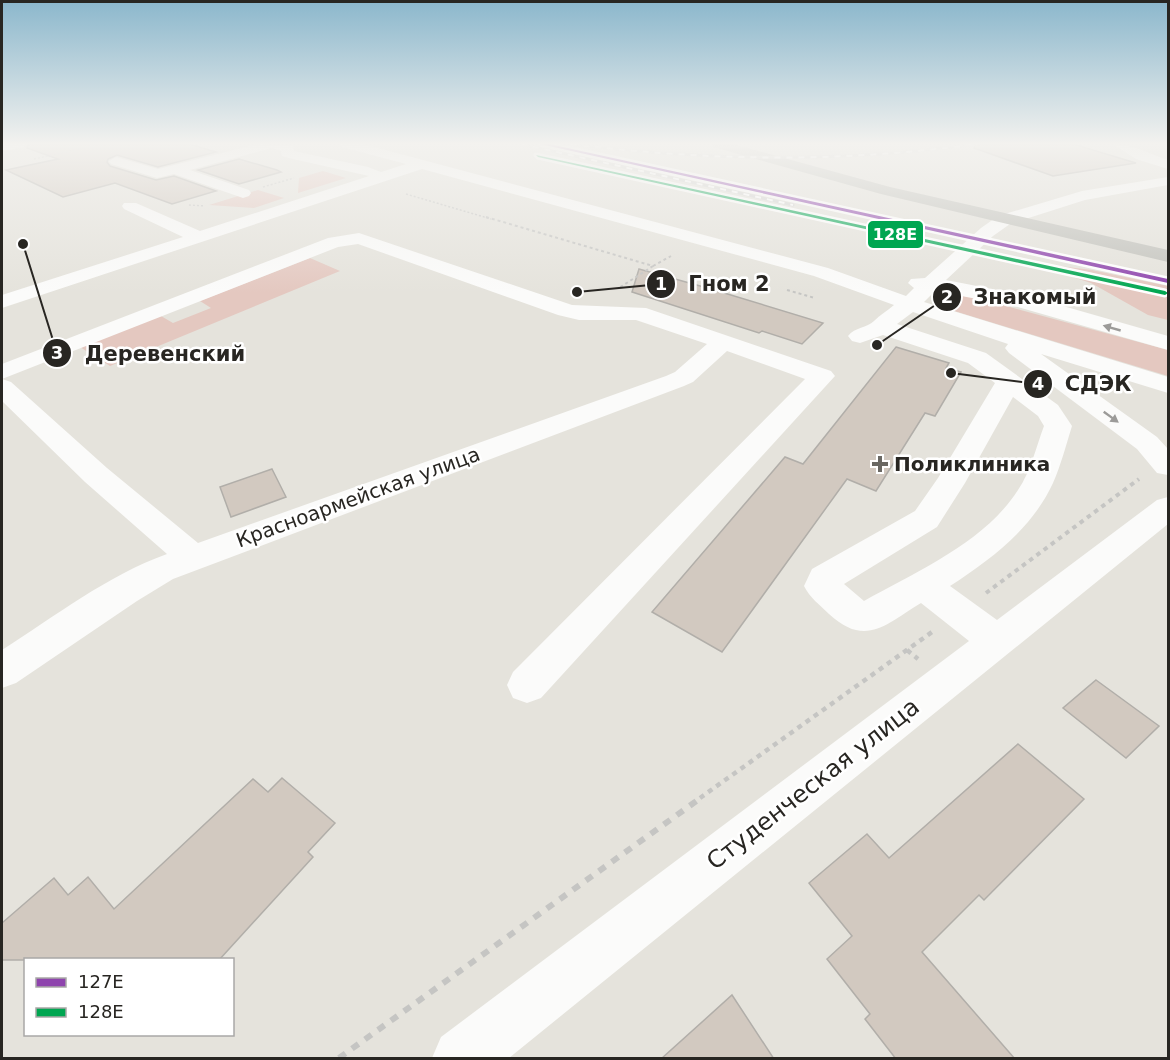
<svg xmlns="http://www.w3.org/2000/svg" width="1170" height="1060" viewBox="0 0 1170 1060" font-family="'DejaVu Sans',sans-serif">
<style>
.green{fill:#e4c8c0}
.building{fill:#d2c9c0;stroke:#b1aea9;stroke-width:1.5}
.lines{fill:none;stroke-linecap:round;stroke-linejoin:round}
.path-far4{stroke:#c5c5c3;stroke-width:1.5;stroke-dasharray:2 2;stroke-linecap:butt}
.path-far3{stroke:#c5c5c3;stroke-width:2;stroke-dasharray:3 3;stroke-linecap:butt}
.path-far2{stroke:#c5c5c3;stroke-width:4;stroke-dasharray:4.5 4.5;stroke-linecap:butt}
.path-far1{stroke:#c5c5c3;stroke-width:4.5;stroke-dasharray:5 5;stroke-linecap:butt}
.path{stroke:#c5c5c3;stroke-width:6;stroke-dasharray:8 8;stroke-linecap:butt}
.minor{fill:#fbfbfa;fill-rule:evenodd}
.major{fill:#c3c3bd;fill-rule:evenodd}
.rail-casing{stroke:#d3d3d1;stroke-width:3}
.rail{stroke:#fff;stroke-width:2;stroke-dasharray:6;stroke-linecap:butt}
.rail-1-casing{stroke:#fff;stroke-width:5}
.rail-2-casing{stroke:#fff;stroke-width:5}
.rail-1{fill:#8e44ad;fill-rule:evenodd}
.rail-2{fill:#00a651;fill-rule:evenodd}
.oneway{fill:#9c9b99}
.poi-dot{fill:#6a6863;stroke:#fff;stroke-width:2}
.labels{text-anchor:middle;stroke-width:5;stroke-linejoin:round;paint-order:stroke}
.poi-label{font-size:20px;font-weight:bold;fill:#282622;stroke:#fff;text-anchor:start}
.street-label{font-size:20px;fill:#282622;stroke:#fff}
.near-street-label{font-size:24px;fill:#282622;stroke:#fff}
.leader{fill:none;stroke:#282622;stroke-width:2}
.callout-dot{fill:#282622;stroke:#fff;stroke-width:2}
.mark-label{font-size:18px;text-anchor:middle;font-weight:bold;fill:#fff}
.callout-label{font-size:21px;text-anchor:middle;font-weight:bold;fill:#282622;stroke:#fff;stroke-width:5;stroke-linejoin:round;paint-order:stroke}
.line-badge{stroke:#fff;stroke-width:2}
.badge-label{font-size:16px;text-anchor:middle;font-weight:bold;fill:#fff}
</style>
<rect width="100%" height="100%" fill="#e5e3dc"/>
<g class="green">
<polygon points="323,171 346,178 298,193 299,178"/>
<polygon points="258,190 284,198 254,208 209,205"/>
<polygon points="310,258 340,271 110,366 80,347 161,316 173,323 211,308 200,301"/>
<polygon points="1059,266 1092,270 1168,286 1168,320 1148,315 1091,283 1051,270"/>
<polygon points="947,292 962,294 1168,350 1168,376 951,310 939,305 935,299 937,295"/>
</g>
<g class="building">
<polygon points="28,144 189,144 216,152 158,167 117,155 108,159 107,162 110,166 156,180 174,176 216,191 172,204 115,183 63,197 6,170 58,159 27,148"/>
<polygon points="975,144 1073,144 1136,163 1053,176 974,148"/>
<polygon points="239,159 277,170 281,172 239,184 198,170"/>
<polygon points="639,269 711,289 823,323 802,344 762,331 759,333 632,292"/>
<polygon points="896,347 949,363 946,368 961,372 935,416 925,413 876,491 847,479 722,652 652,612 785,457 803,464"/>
<polygon points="272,469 286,497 231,517 220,487"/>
<polygon points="1096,680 1159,726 1126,758 1063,708"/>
<polygon points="1018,744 1084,799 984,900 979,895 922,952 1015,1059 896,1059 865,1019 870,1014 827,959 852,936 809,883 867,834 889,858"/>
<polygon points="282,778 335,823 308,852 313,857 219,960 2,960 2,923 54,878 68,895 88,877 114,909 253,779 268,792"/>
<polygon points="732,995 774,1059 661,1059"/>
</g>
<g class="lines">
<g class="path-far4">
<polyline points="34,159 102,144"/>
<polyline points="263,187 294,178"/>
<polyline points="406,194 491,219"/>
<polyline points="189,205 205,206"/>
</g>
<g class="path-far3">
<polyline points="486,217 653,266 619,288"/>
<polyline points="653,266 671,256"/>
<polyline points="787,290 815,298"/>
</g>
<polyline class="path-far2" points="986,593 1139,479"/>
<g class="path-far1">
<polyline points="907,650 918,659"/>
<polyline points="700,798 932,632"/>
</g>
<polyline class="path" points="339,1058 702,797"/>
<g class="minor">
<polygon points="2,144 25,144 24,147 2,151"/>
<path d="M258,144l35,2 1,5 74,16 13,5 25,-8 -64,-17 -1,-3h22l465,124 78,28 8,-8 -6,-5 3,-4 14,-1 56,-50 17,-12 84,-25 86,-14v8l-83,15 -75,24 -17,12 -47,44 82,16 140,40v14l-154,-44 -79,-15 -11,11 244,75v16l-127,-39 116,83 11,12v26l-11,-2 -20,-24 -128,-96 -4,-5 3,-4 -95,-32 -16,12 89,29 72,52 14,21c-6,19 -11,39 -19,57 -21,46 -62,76 -103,103l47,34 160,-120 11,-3v27l-659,534h-77l9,-21 528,-396 -48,-38c-35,21 -55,45 -92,11 -9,-9 -19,-16 -25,-28l8,-17 103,-58 23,-33 57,-95 -27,-20 -85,-28 -23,8 -8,-2 -4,-5c7,-9 19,-8 26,-15 6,-6 13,-10 20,-16l-80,-29 -392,-107 -420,139v-13l181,-58 -59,-28 -2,-3 2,-3h12l64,28 169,-55 -76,-17 -11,-3 -1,-5 -9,-3 -82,22 59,20 2,3 -2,3 -6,2 -69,-24 -17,4 -46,-14 -2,-3 7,-4 42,12zM1013,397l25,19 6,10c-8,21 -13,45 -26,64 -34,53 -101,81 -154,111l-20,-17 93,-57 28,-44z"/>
<path d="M1113,144c20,0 36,10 55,16v9l-32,-10z"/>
<path d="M359,233l213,72 74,3 185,63 4,5 -294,322 -14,5 -14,-5 -6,-13 6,-13 292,-293 -78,-28 -34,31 -9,4 -511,193 -36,22 -121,82 -14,5v-38c52,-33 106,-75 165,-96l-82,-72 -83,-81v-37l326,-126zM358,244l200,71 21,5h57l71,24 -32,28 -9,4 -468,167 -91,-75 -96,-86 -9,-3 336,-132z"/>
</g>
<polygon class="major" points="712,144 733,144 890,187 1168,250 1168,262 881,194 713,147"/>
<g class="rail-casing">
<g id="rail">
<polyline points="521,144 793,205"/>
<path d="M571,144c136,17 269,19 405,0"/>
</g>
</g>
<use href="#rail" class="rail"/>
<g class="rail-1-casing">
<polygon id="rail-1" points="540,144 549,144 1168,279 1168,283"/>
</g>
<g class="rail-2-casing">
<polygon id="rail-2" points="536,155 1165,291 1168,293 1165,295 538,157"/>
</g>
<use href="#rail-1" class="rail-1"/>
<use href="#rail-2" class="rail-2"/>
</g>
<defs><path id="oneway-solid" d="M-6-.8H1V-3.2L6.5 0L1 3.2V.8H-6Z" transform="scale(1.5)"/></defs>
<g class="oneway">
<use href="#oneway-solid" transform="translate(1112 328) rotate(-164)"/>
<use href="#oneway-solid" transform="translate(1111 417) rotate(36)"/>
</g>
<linearGradient id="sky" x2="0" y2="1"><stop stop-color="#8bb7cc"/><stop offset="0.49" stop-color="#f3f2ef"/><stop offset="1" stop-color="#f3f2ef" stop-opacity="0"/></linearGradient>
<rect width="1170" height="293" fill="url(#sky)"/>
<path class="poi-dot" d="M877 455h6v6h6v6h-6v6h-6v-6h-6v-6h6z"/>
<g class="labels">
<g class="poi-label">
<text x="894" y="471">Поликлиника</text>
</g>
<g class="street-label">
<text transform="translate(358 497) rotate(-20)" y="7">Красноармейская улица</text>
</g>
<g class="near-street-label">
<text transform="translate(813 784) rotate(-38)" y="8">Студенческая улица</text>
</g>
</g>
<path class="leader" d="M577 292L661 284M877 345L947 297M23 244L57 353M951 373L1038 384"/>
<g class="callout-dot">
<circle cx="577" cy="292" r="6"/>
<circle cx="877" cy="345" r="6"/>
<circle cx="23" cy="244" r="6"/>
<circle cx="951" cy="373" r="6"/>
<circle cx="661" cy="284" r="15"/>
<circle cx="947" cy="297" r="15"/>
<circle cx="57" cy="353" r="15"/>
<circle cx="1038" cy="384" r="15"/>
</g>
<g class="mark-label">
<text x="661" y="290">1</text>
<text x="947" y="303">2</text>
<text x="57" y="359">3</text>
<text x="1038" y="390">4</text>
</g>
<g class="callout-label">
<text x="729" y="291">Гном 2</text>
<text x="1035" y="304">Знакомый</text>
<text x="165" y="361">Деревенский</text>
<text x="1098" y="391">СДЭК</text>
</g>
<rect class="line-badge" x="867" y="220" width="57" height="29" rx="6" fill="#00a651"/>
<g class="badge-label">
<text x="895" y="240">128Е</text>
</g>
<rect width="1170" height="1060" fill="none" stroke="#282622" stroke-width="6"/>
<rect x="24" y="958" width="210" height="78" fill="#ffffff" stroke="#a9a8a7" stroke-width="1.5"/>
<rect x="36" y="978" width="30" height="9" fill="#8e44ad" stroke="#a9a8a7" stroke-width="1.5"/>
<text x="78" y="988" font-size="18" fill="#282622">127Е</text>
<rect x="36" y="1008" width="30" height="9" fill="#00a651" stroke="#a9a8a7" stroke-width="1.5"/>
<text x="78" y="1018" font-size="18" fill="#282622">128Е</text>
</svg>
